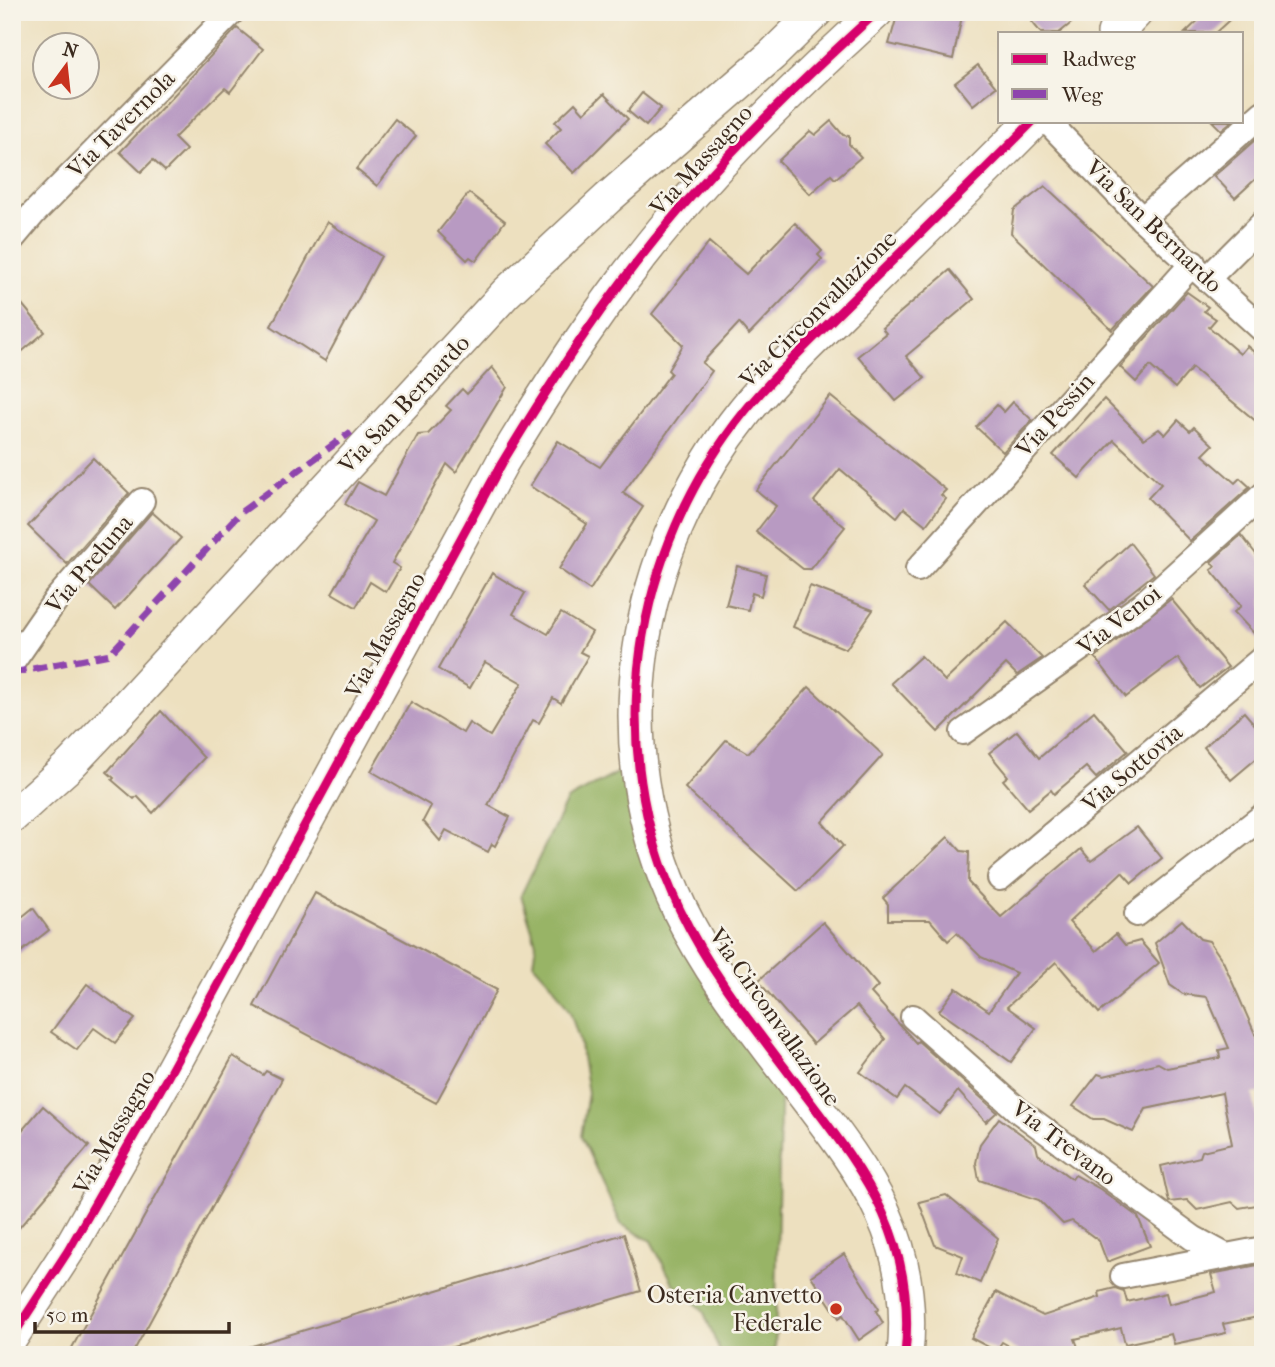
<svg xmlns="http://www.w3.org/2000/svg" width="1275" height="1367" viewBox="0 0 1275 1367" font-family="'IM FELL French Canon',serif">
<style>
.forest{fill:#98b466;stroke:#6a6f42;stroke-width:2}
.building{fill:#b89ac2}
.lines{fill:none;stroke-linecap:round;stroke-linejoin:round}
.minor-casing{stroke:#94856e;stroke-width:28}
.tertiary-casing{stroke:#94856e;stroke-width:35}
.secondary-casing{stroke:#94856e;stroke-width:38}
.minor{stroke:#fff;stroke-width:24}
.tertiary{stroke:#fff;stroke-width:32}
.secondary{stroke:#fff;stroke-width:35}
.quiet{stroke:#8e44ad;stroke-width:7;stroke-dasharray:14 7;stroke-linecap:butt}
.cycleway-casing{stroke:#f7f3e8;stroke-width:13}
.cycleway{stroke:#d6006c;stroke-width:9}
.poi-dot{fill:#c8321e;stroke:#f7f3e8;stroke-width:2.5}
.labels{text-anchor:middle;stroke-width:5;stroke-linejoin:round;paint-order:stroke}
.street-label{font-size:24px;fill:#3b2a1e;stroke:#f7f3e8}
.poi-label{font-size:24px;fill:#3b2a1e;stroke:#f7f3e8;text-anchor:end}
</style>
<rect width="100%" height="100%" fill="#f7f3e8"/>
<filter id="ink" filterUnits="userSpaceOnUse"><feTurbulence type="fractalNoise" baseFrequency=".0143" numOctaves="2"/><feDisplacementMap in="SourceGraphic" scale="14" xChannelSelector="R" yChannelSelector="G"/><feConvolveMatrix kernelMatrix="1 2 1 2 8 2 1 2 1" color-interpolation-filters="sRGB"/></filter>
<filter id="wash" filterUnits="userSpaceOnUse"><feTurbulence type="fractalNoise" baseFrequency=".00686" numOctaves="4" result="noise"/><feDisplacementMap in="SourceGraphic" scale="28" xChannelSelector="R" yChannelSelector="G"/><feGaussianBlur stdDeviation="1.57" result="paint"/><feColorMatrix in="noise" values="0 0 0 0 0 0 0 0 0 0 0 0 0 0 0 0 0 1.4 0 .05"/><feComposite in="paint" operator="in"/></filter>
<g filter="url(#wash)">
<rect width="100%" height="100%" fill="#ede0bf"/>
<polygon class="forest" points="638,762 648,820 781,1063 775,1355 721,1355 703,1310 673,1283 651,1241 621,1224 581,1136 588,1093 579,1039 570,1012 552,984 533,963 536,943 521,895 567,800"/>
<g id="blocks">
<g class="building">
<polygon points="911,12 945,12 962,16 953,59 889,44 897,16 910,19"/>
<polygon points="1024,12 1085,12 1059,33 1041,33"/>
<polygon points="1207,12 1238,12 1215,33 1185,33"/>
<polygon points="237,28 263,49 230,92 225,88 174,138 186,150 165,171 153,160 141,172 120,152"/>
<polygon points="978,65 996,87 973,105 955,83"/>
<polygon points="642,93 661,108 646,126 628,111"/>
<polygon points="604,94 628,119 574,173 545,144 561,128 555,122 575,103 584,113"/>
<polygon points="395,119 416,136 377,186 356,169"/>
<polygon points="831,121 843,135 849,136 849,144 861,157 835,179 831,175 810,194 778,161 810,131 815,135"/>
<polygon points="1212,121 1232,121 1221,130"/>
<polygon points="1263,133 1263,176 1261,174 1235,198 1214,176"/>
<polygon points="1045,186 1153,286 1112,330 1011,233 1014,210"/>
<polygon points="469,193 505,221 476,261 470,257 467,260 438,232"/>
<polygon points="327,222 381,256 325,361 271,326"/>
<polygon points="795,223 822,251 818,255 822,259 749,335 739,323 702,363 712,371 623,493 643,507 590,590 559,569 587,524 530,486 558,441 600,467 671,373 668,370 683,345 652,314 709,242 746,274"/>
<polygon points="950,270 974,299 906,356 925,378 896,401 858,356 886,333 882,328"/>
<polygon points="12,292 45,332 12,360"/>
<polygon points="1187,292 1208,307 1204,311 1216,319 1209,327 1240,354 1247,346 1263,360 1263,427 1192,368 1175,388 1150,366 1136,382 1120,367"/>
<polygon points="492,367 507,387 456,472 447,464 392,563 400,568 386,592 370,582 356,607 332,593 374,521 345,504 358,482 384,496 418,435 428,434 451,410 446,406 462,389 467,394"/>
<polygon points="830,396 946,490 941,495 946,499 926,525 904,508 897,517 840,469 814,501 845,527 811,569 803,569 756,532 776,506 756,490"/>
<polygon points="1104,399 1144,439 1159,429 1165,435 1178,420 1190,431 1194,427 1213,445 1203,455 1235,483 1240,478 1250,487 1190,541 1148,498 1161,484 1114,440 1079,478 1053,455"/>
<polygon points="1013,402 1032,420 1003,452 976,427 997,405 1004,412"/>
<polygon points="93,458 129,493 67,564 28,526"/>
<polygon points="152,512 181,538 115,610 89,585"/>
<polygon points="1241,535 1263,563 1263,643 1234,612 1241,606 1211,570 1215,567 1211,562"/>
<polygon points="1130,543 1154,574 1109,610 1085,584"/>
<polygon points="737,566 766,574 761,596 752,593 748,610 726,605"/>
<polygon points="492,573 525,593 513,614 548,634 561,613 592,632 580,652 588,656 561,703 553,698 539,723 533,720 488,805 510,817 495,846 492,844 488,852 446,830 440,841 423,821 431,806 371,771 411,702 463,733 469,723 490,736 522,683 485,662 470,688 438,669"/>
<polygon points="810,586 873,610 846,649 793,627"/>
<polygon points="1171,599 1228,667 1200,688 1178,658 1126,697 1095,657"/>
<polygon points="1007,622 1042,658 1017,675 1006,664 938,732 891,683 921,656 945,681"/>
<polygon points="809,687 883,755 822,822 843,846 798,891 685,788 726,740 748,753"/>
<polygon points="161,711 204,758 153,813 137,796 134,799 112,780 114,778 107,772"/>
<polygon points="1094,711 1128,751 1096,778 1086,767 1054,794 1051,790 1028,809 1003,780 1008,776 989,753 1017,731 1039,758"/>
<polygon points="1244,712 1263,734 1263,753 1231,780 1204,747"/>
<polygon points="1137,827 1162,858 1132,883 1122,872 1069,922 1096,951 1116,934 1125,945 1140,941 1159,963 1099,1013 1056,962 1007,1007 1036,1028 1011,1062 939,1011 956,988 989,1011 1016,973 981,957 957,933 948,941 930,920 888,920 888,904 883,898 948,837 961,851 969,852 968,882 1001,917 1081,849 1091,861"/>
<polygon points="315,893 497,990 436,1103 254,1006"/>
<polygon points="33,908 49,930 12,959 12,925"/>
<polygon points="1182,920 1200,939 1209,941 1223,961 1263,1052 1263,1092 1253,1094 1260,1139 1263,1139 1263,1204 1239,1208 1232,1202 1197,1210 1187,1200 1169,1202 1161,1166 1200,1157 1202,1151 1232,1144 1222,1093 1146,1109 1133,1132 1104,1119 1093,1119 1073,1106 1098,1074 1104,1076 1158,1063 1167,1068 1220,1058 1219,1050 1229,1048 1207,997 1183,994 1170,985 1155,943"/>
<polygon points="823,922 878,986 871,993 916,1043 918,1041 997,1112 986,1122 958,1091 940,1114 905,1088 897,1099 860,1072 885,1039 857,1006 813,1044 758,981"/>
<polygon points="87,984 135,1019 115,1043 94,1028 77,1050 51,1032"/>
<polygon points="233,1056 263,1075 266,1071 282,1079 136,1347 131,1355 68,1355"/>
<polygon points="43,1106 89,1146 12,1236 12,1142"/>
<polygon points="999,1118 1036,1145 1038,1154 1072,1179 1075,1175 1100,1189 1138,1217 1150,1246 1107,1262 1099,1241 1072,1221 1063,1224 1039,1200 979,1180 976,1163 980,1144"/>
<polygon points="946,1195 998,1238 980,1283 957,1273 963,1256 935,1245 919,1202"/>
<polygon points="624,1234 641,1291 426,1355 242,1355 242,1349"/>
<polygon points="844,1254 879,1309 876,1311 883,1323 859,1340 843,1315 839,1318 811,1276"/>
<polygon points="1263,1264 1263,1316 1223,1324 1226,1333 1174,1344 1171,1334 1125,1344 1121,1328 1075,1339 1081,1355 1025,1355 1002,1342 996,1351 971,1338 996,1292 1043,1316 1100,1297 1099,1292 1115,1288 1124,1291 1127,1302 1166,1293 1169,1304 1216,1292 1211,1274"/>
</g>
</g>
</g>
<g filter="url(#ink)">
<use href="#blocks" fill-opacity="0" stroke="#94856e" stroke-width="2"/>
<g class="lines">
<g class="minor-casing">
<g id="minor">
<polyline points="1047,121 1142,219 1263,330"/>
<polyline points="1142,219 1263,113"/>
<polyline points="12,239 33,214 232,12"/>
<polyline points="1208,278 1263,223"/>
<polyline points="918,569 1193,263"/>
<polyline points="12,663 55,601 142,501"/>
<polyline points="963,732 1142,605 1263,495"/>
<polyline points="1000,878 1263,658"/>
<polyline points="1137,914 1263,816"/>
<polyline points="913,1017 1020,1112 1193,1238 1226,1256"/>
<polyline points="1123,1276 1263,1249"/>
</g>
</g>
<g class="tertiary-casing">
<g id="tertiary">
<polyline points="12,817 70,765 124,708 506,293 608,198 772,55 816,12"/>
<path d="M12,1337l56,-86 99,-173 335,-615c52,-86 108,-172 173,-248 62,-73 131,-139 202,-203"/>
</g>
</g>
<g class="secondary-casing">
<g id="secondary">
<polyline points="1115,33 1135,12"/>
<path d="M905,1355c13,-127 -50,-193 -120,-287 -38,-50 -77,-100 -105,-158 -79,-165 -48,-358 65,-499 29,-36 64,-68 96,-100 64,-63 129,-126 192,-190"/>
</g>
</g>
<use href="#minor" class="minor"/>
<use href="#tertiary" class="tertiary"/>
<use href="#secondary" class="secondary"/>
<polyline class="quiet" points="12,673 110,654 240,513 351,432"/>
<g class="cycleway-casing">
<g id="cycleway">
<path d="M12,1337l56,-86 99,-173 335,-615c52,-86 108,-172 173,-248 62,-73 131,-139 202,-203"/>
<path d="M905,1355c13,-127 -50,-193 -120,-287 -38,-50 -77,-100 -105,-158 -79,-165 -48,-358 65,-499 29,-36 64,-68 96,-100 64,-63 129,-126 192,-190"/>
</g>
</g>
<use href="#cycleway" class="cycleway"/>
</g>
</g>
<circle class="poi-dot" cx="836" cy="1309" r="7"/>
<g class="labels">
<g class="street-label">
<text transform="translate(121 124) rotate(-45)" y="8">Via Tavernola</text>
<text transform="translate(701 160) rotate(-48)" y="8">Via Massagno</text>
<text transform="translate(1154 226) rotate(44)" y="8">Via San Bernardo</text>
<text transform="translate(818 309) rotate(-45)" y="8">Via Circonvallazione</text>
<text transform="translate(404 404) rotate(-47)" y="8">Via San Bernardo</text>
<text transform="translate(1055 415) rotate(-48)" y="8">Via Pessin</text>
<text transform="translate(89 564) rotate(-50)" y="8">Via Preluna</text>
<text transform="translate(1119 620) rotate(-38)" y="8">Via Venoi</text>
<text transform="translate(385 635) rotate(-61)" y="8">Via Massagno</text>
<text transform="translate(1132 768) rotate(-40)" y="8">Via Sottovia</text>
<text transform="translate(775 1017) rotate(55)" y="8">Via Circonvallazione</text>
<text transform="translate(114 1132) rotate(-60)" y="8">Via Massagno</text>
<text transform="translate(1064 1143) rotate(37)" y="8">Via Trevano</text>
</g>
<g class="poi-label">
<text x="822" y="1303">Osteria Canvetto<tspan x="822" dy="28">Federale</tspan></text>
</g>
</g>
<rect width="1275" height="1367" fill="none" stroke="#f7f3e8" stroke-width="42"/>
<rect x="998" y="32" width="245" height="91" fill="#f7f3e8" stroke="#aca397" stroke-width="2"/>
<rect x="1012" y="54" width="35" height="10" fill="#d6006c" stroke="#aca397" stroke-width="2"/>
<text x="1062" y="66" font-size="21" fill="#3b2a1e">Radweg</text>
<rect x="1012" y="89" width="35" height="10" fill="#8e44ad" stroke="#aca397" stroke-width="2"/>
<text x="1062" y="102" font-size="21" fill="#3b2a1e">Weg</text>
<g transform="translate(66 66) rotate(15)"><circle r="33" fill="#f7f3e8" stroke="#aca397" stroke-width="2"/>
<path d="M0-5L12 26L0 18L-12 26Z" fill="#c8321e"/>
<text y="-10" font-size="19" font-weight="bold" text-anchor="middle" fill="#3b2a1e">N</text>
</g>
<path d="M35 1322v10h194v-10" fill="none" stroke="#3b2a1e" stroke-width="3.5"/>
<text x="46" y="1322" font-size="21" fill="#3b2a1e" stroke="#f7f3e8" stroke-width="5" paint-order="stroke">50 m</text>
</svg>
